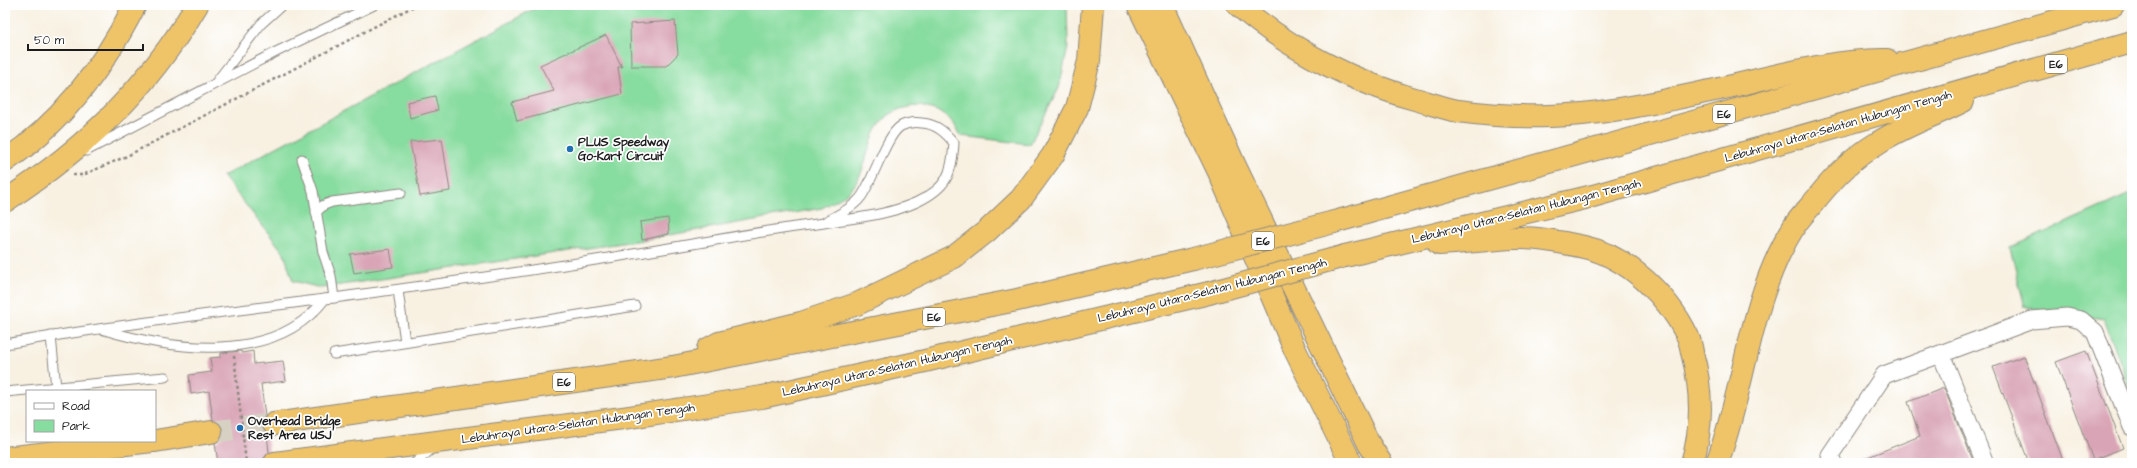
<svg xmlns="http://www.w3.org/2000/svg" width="2137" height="468" viewBox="0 0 2137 468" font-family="'Architects Daughter',sans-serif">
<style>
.green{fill:#87dc9f;stroke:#527c5e}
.building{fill:#d9a4b6}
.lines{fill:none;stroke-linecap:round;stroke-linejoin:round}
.highway-tunnel{stroke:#d7d1c4;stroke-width:22;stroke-dasharray:22 11;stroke-linecap:butt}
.lane-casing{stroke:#8a867f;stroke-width:11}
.street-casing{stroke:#8a867f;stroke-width:19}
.highway-casing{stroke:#8a867f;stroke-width:24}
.path{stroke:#8a867f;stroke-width:2.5;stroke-dasharray:3 3;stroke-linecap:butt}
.lane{stroke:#fff;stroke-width:9}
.street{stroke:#fff;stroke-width:17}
.highway{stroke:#efc469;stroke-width:22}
.highway-bridge-casing{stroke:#8a867f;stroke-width:24;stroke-linecap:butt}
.highway-bridge{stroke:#efc469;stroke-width:22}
.poi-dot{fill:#1f6fb2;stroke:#fff;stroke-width:1.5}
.labels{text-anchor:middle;stroke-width:3.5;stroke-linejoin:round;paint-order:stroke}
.shield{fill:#fff;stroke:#606060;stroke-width:1}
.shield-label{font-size:11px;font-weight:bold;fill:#1c1c1c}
.street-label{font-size:12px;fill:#1c1c1c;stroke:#fff}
.poi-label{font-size:12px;font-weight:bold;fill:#1c1c1c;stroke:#fff;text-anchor:start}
</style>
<rect width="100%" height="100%" fill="#fff"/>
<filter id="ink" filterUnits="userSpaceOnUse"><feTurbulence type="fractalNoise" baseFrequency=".025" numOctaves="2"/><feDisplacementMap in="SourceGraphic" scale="8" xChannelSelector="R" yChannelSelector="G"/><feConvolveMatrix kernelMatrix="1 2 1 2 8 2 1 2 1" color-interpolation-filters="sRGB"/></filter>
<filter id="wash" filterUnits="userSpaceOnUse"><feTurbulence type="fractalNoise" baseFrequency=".012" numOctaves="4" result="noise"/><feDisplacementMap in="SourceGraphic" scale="16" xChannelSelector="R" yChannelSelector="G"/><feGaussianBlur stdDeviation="0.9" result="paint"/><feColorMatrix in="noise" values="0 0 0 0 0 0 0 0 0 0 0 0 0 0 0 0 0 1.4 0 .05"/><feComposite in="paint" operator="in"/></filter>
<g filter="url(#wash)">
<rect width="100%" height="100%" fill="#f8f1e2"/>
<g class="green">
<path d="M541,5h526l1,42 -9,41 -29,56 -69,-8c-9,-18 -17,-24 -37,-29 -7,-2 -16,0 -24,2 -36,14 -28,57 -49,81 -8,8 -20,13 -29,18l-180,32 -321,48 -28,-7 -9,-28 -61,-77z"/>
<polygon points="2132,193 2132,394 2104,319 2025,307 2010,248"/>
</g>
<g id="blocks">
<g class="building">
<polygon points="675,21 678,54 666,66 631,66 630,24"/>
<polygon points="606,35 622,67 618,67 622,94 517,121 512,102 554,91 540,65"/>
<polygon points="435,96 438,110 410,118 407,102"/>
<polygon points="442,139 450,191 420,196 410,142"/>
<polygon points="668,218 669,234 642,240 640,222"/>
<polygon points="390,249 393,267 354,273 350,254"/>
<polygon points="241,351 242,353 253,351 254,364 283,361 286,381 261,384 265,416 262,425 267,434 269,452 264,458 263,463 218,463 215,443 222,437 223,430 220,424 213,420 209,391 191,394 189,375 212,372 210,358 221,357 221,353"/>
<polygon points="2086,351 2123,448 2093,460 2056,362"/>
<polygon points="2024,356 2034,382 2064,463 2029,463 1993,367"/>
<polygon points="1944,388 1974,463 1853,463 1920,436 1908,402"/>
</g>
</g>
</g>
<g filter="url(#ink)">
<use href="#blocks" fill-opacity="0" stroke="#8a867f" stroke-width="1"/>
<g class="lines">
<polyline class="highway-tunnel" points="211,432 274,424"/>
<g class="lane-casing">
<g id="lane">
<polyline points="217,81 261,24 282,5"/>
<polyline points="86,151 276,52 374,5"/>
<polyline points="302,159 313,191 323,252 331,276 334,298"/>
<polyline points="316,212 324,205 332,202 401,193"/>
<polyline points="398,290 405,342"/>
<path d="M101,329c69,21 173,37 224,-30"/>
<polyline points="51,336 56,388"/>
<path d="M5,344c114,-20 229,-33 343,-48 121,-16 242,-34 362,-55 38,-7 76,-13 114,-18 30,-5 65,-8 93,-21 30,-14 35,-28 37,-59 -9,-11 -18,-19 -32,-20 -7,-1 -15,0 -21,3 -15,9 -28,55 -40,71 -9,12 -26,19 -38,26"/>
<polyline points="334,354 635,306"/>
<polyline points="5,392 165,377"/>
<polyline points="415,463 434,447"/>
</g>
</g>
<g class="street-casing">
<g id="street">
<polyline points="1941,354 1985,463"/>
<polyline points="1833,463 1830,455 1884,375 2032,320 2067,317 2081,320 2095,332 2132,427"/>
</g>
</g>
<g class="highway-casing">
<g id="highway">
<polyline points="1138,5 1219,172 1295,350 1351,463"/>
<polyline points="1162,5 1235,166 1369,444 1381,463"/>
<path d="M1238,5c53,46 119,79 187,97 10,3 22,7 33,9 30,4 61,6 92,5 55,-1 111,-15 165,-26 54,-12 117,-31 172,-30"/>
<path d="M5,161c58,-39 99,-95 130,-156"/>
<path d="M5,201c81,-53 142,-112 192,-196"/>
<polyline points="1334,222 2113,5"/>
<path d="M1439,244c25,-1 50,-5 76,-6 22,-1 47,4 69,9 43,9 84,49 103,88 3,5 4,12 5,17 10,37 11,75 0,111"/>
<polyline points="1345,256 1593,196 2132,42"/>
<polyline points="708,349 719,343 801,323 857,304 954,257 987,231 1021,199 1053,155 1077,108 1089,61 1093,5"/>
<polyline points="274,424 673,367 1017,300 1193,259"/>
<polyline points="155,441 211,432"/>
<polyline points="5,458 152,441"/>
<polyline points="275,463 623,418 762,397 925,361 1209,293"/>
<path d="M1717,463c29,-78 32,-166 78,-238 7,-10 16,-19 23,-28 17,-21 35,-39 58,-53 27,-18 58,-28 87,-43"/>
</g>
</g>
<g class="path">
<polyline points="73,175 83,175 127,156 416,5"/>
<polyline points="234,356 246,463"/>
</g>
<use href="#lane" class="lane"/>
<use href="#street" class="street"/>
<use href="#highway" class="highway"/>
<g class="highway-bridge-casing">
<g id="highway-bridge">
<polyline points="1193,259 1334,222"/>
<polyline points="1209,293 1345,256"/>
</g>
</g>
<use href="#highway-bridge" class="highway-bridge"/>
</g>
</g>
<g class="poi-dot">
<circle cx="570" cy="149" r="4"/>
<circle cx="240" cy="428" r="4"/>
</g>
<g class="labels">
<g class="shield">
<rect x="2045" y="55" width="22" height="18" rx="3"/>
<rect x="1713" y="105" width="22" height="18" rx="3"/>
<rect x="1252" y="232" width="22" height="18" rx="3"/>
<rect x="923" y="308" width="22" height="18" rx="3"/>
<rect x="553" y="373" width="22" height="18" rx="3"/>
</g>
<g class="shield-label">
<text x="2056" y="68">E6</text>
<text x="1724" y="118">E6</text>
<text x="1263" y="245">E6</text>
<text x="934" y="321">E6</text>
<text x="564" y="386">E6</text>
</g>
<g class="street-label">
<text transform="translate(1838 126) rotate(-16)" y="4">Lebuhraya Utara–Selatan Hubungan Tengah</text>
<text transform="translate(1526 211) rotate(-14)" y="4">Lebuhraya Utara–Selatan Hubungan Tengah</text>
<text transform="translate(1212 290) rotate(-14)" y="4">Lebuhraya Utara–Selatan Hubungan Tengah</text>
<text transform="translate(897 366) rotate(-13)" y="4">Lebuhraya Utara–Selatan Hubungan Tengah</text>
<text transform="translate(578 423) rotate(-8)" y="4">Lebuhraya Utara–Selatan Hubungan Tengah</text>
</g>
<g class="poi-label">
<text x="578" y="146">PLUS Speedway<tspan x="578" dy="14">Go-Kart Circuit</tspan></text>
<text x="248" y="425">Overhead Bridge<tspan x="248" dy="14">Rest Area USJ</tspan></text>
</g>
</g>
<rect width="2137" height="468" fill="none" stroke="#fff" stroke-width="20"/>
<rect x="26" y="390" width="130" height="52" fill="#ffffff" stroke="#a4a4a4"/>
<rect x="34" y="403" width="20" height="6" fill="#ffffff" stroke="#a4a4a4"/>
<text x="62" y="410" font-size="12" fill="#1c1c1c">Road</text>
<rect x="34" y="420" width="20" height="12" fill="#87dc9f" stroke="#a4a4a4"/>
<text x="62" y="430" font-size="12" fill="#1c1c1c">Park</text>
<path d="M28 44v6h115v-6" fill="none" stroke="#1c1c1c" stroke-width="2"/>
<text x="34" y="44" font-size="12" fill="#1c1c1c" stroke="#ffffff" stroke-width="3" paint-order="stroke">50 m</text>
</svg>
